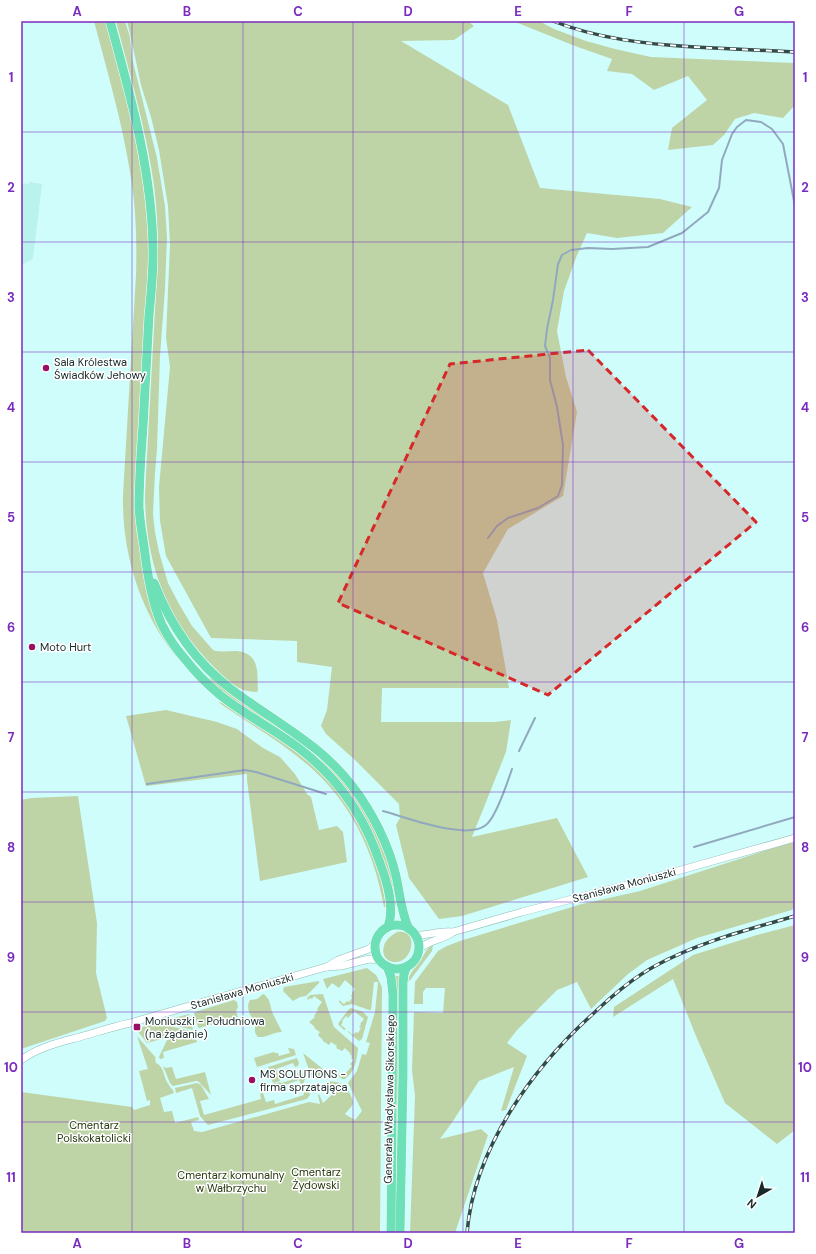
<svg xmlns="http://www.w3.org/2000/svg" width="816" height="1254" viewBox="0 0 816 1254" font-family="'DM Sans',sans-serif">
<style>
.built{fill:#baf2ee}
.green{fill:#bed4a7}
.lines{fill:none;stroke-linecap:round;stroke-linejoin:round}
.stream{stroke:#91a8be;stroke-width:2}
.minor-casing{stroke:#8ebbb8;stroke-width:8}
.major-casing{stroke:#fff;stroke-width:10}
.minor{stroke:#fff;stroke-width:7}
.major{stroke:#6de0b7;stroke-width:9}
.rail-casing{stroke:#344a49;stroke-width:3.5}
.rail{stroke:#fff;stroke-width:2;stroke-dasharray:6;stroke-linecap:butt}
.marked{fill:#d62828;fill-opacity:0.2;stroke:#d62828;stroke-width:3;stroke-dasharray:8 5;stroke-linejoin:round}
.grid{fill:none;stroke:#7b2cbf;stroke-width:1;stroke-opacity:0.55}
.poi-dot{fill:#971065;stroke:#fff;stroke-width:1.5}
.labels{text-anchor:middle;stroke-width:3;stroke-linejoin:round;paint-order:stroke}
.poi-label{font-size:11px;fill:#172928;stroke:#fff;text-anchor:start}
.street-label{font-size:11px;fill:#172928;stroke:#fff}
.park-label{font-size:11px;fill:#27390d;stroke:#fff}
.neatline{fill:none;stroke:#7b2cbf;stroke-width:1.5}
.grid-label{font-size:13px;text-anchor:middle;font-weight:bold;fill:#7b2cbf}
</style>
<rect width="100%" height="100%" fill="#cffdfb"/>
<polygon class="built" points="29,182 42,184 33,258 31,260 21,265 21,183 29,184"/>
<g class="green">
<path d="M94,21h12c15,57 32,115 40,173 3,25 3,50 2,74l-12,211v49l7,35 11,46 46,73 -1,1c-9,-13 -22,-24 -31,-37 -31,-44 -46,-97 -45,-151l13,-220c1,-35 0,-69 -6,-103 -8,-51 -23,-101 -36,-151z"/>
<path d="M116,21h9l5,16 2,21 25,100 8,48 2,32 -2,51 -5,67 -3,93 -2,24 -2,41 2,18 4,20 9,31 11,21 13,22 21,24 3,1c7,1 13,0 20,0 24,2 21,20 22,39l-1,2c-19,0 -29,-11 -41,-23 -50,-49 -71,-106 -71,-176l13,-238c0,-23 -1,-47 -4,-70 -8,-56 -24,-110 -38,-164z"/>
<polygon points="127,21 468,21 474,26 454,40 401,41 508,105 540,188 660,199 692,207 663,233 617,238 587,233 577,255 564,291 557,331 566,377 577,412 563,496 508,529 483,573 497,620 509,688 382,688 381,722 495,722 511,720 506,752 472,837 557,818 588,877 462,916 439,919 409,878 396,825 400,818 399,804 355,760 326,734 321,726 327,710 332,667 297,662 297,641 211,638 166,556 160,521 159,487 170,367 166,338 170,244 168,206 159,150 151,117 141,85 131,38"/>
<polygon points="513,21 539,21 554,29 586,41 615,49 651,57 795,63 795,105 783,118 754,113 735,119 724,135 713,145 668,150 672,128 707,100 688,76 654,90 632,74 607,71 612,59 575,46"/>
<path d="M211,678c21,14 42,29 63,44 14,10 30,21 43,33 30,26 53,60 67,97 7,17 10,35 14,53l-4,1 -1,-10 -53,-113 -118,-92 -13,-11z"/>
<path d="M218,702l8,2c27,20 57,36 83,58 42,36 70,90 77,145h-2c-10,-57 -35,-109 -81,-146 -26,-22 -57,-39 -85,-59z"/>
<polygon points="166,710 217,722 237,729 263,748 280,757 295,774 307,794 311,797 319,830 337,826 343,832 347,862 260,881 247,780 247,774 146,786 126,716"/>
<polygon points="78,796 97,923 96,973 107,1018 105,1021 21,1049 21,800 31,798"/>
<polygon points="795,842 795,909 697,938 647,960 628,974 591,1009 577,982 557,990 517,1030 507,1043 527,1056 506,1110 501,1111 514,1067 479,1081 451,1124 440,1139 481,1129 488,1135 455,1233 410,1233 415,1096 412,1070 414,1012 443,1013 445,988 426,988 423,992 423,1004 414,1004 415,982 438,951 447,946 460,941 532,919 582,904 640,891 770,849"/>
<polygon points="795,925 795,1130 777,1144 725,1103 696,1036 673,979 613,1017 614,1007 693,955 757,935"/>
<path d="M397,932c23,-4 16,32 -3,30 -8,0 -13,-9 -10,-16 1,-6 8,-11 13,-14z"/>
<path d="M433,945l-1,6 -21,28 -3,3c1,-8 6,-13 11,-19 5,-7 6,-14 14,-18z"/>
<path d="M367,968l9,7 6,12 -2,246h-359v-141l111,15 2,3 16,-5v-5l-3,1 -8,-30 9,-2 -11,-33 19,22 -1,1 1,4c9,4 7,15 13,22 2,4 4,4 5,8l-14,5 4,14 8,-1 3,12 23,-6 1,3 -8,2 3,9 8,1 107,-30 11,2 -2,-9 1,-1 4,9 12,-11 -6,-9h-3v-1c11,-2 19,1 24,12 1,2 3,6 3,9 -1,4 -5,7 -8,11l10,6 7,-9 -14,-28 9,-12 5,-17 4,1 4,-12 -4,-1 9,-30 3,-30h-4l-3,28h-2l-17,-6 -9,2 -4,-4v-2l5,4 3,-3 2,1 3,-4 -1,-2 1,-2v-1l3,-4 -10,-9 -6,8 -7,-5 -5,6 -4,-10z"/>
<polygon points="396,976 400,976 398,1233 394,1233"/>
<polygon points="319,981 319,983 306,996 300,997 293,1001 283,991 284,987"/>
<path d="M263,994l2,1 4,5 3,12 10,20c-9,0 -15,6 -24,5 -6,-6 -1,-9 -4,-15 -3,-8 -9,-13 -4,-22l7,-1z"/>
<path d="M323,994l11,33 24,21c-1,11 -3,24 -13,31h-3l-5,-4 1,-1 4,3 10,-11 -2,-2 4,-4 -3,-2 1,-2 -2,-2v-1l-5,-5 -3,3 -6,-3 1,-2 -6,-4 -2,3 -6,-4v-1l-5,-5 2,-3 -6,-4 1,-1 -6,-5 6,-5 -1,-1 4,-6 -1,-1 5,-7 -8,-6 -2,3 -2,-1 -2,2 -1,-2 3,-3z"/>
<polygon points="234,1000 237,1002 238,1007 236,1011 238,1017 199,1028 198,1027 194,1013 195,1012"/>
<polygon points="351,1008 363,1012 368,1017 362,1039 359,1041 348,1032 348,1031 353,1035 356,1032 358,1033 361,1028 359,1027 361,1025 360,1024 364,1019 354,1011 348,1018 346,1016 342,1021 343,1022 341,1025 346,1029 344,1030 338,1024 348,1010"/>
<polygon points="189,1014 193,1030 160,1022"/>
<polygon points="156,1023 191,1031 147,1043 136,1029"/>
<polygon points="194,1032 197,1042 163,1052 164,1058 160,1059 159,1057 167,1040"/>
<polygon points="288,1048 294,1049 296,1055 257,1067 254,1058 274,1052 275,1053 278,1053 279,1056 290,1053"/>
<polygon points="303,1053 328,1073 329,1074 328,1077 315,1079 312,1078"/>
<polygon points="297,1058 299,1063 298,1066 295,1067 293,1063 276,1069 280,1081 273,1083 268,1067"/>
<polygon points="163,1066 166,1068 172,1067 176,1079 205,1072 211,1095 198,1081 196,1081 173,1086 170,1083"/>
<polygon points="300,1072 304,1075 305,1079 303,1084 301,1084 299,1080 282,1086 283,1091 278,1091 274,1088 273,1084 280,1082 281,1083 298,1078 297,1073"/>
<polygon points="197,1083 201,1085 209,1099 200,1101 204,1115 261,1099 260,1094 263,1093 266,1102 274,1100 275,1104 304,1095 303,1090 306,1089 309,1091 310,1095 307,1099 208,1125 200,1116 192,1088 176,1093 175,1088"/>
</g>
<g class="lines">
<g class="stream">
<polyline points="488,538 497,526 508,518 538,508 558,496 562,485 563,445 557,407 550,380 550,358 545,346 547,329 553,300 558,264 562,255 571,250 588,248 612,249 648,247 682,233 708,212 719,188 722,160 732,134 737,127 746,120 761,122 772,129 783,144 795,206"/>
<polyline points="519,751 535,718"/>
<polyline points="147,784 245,770 256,772 326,794"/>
<path d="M383,811c23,6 83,30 103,14 9,-7 22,-44 26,-56"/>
<polyline points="694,847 795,817"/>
</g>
<g class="minor-casing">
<g id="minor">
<path d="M415,935c13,1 25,-5 38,-3"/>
<path d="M419,949c10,-9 24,-9 34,-17l69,-20 120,-31 153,-43"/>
<polyline points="327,967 338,960 369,949 376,943"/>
<path d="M21,1060c16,-12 36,-17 55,-22 18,-5 36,-11 54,-15l196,-56 15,-1 28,-7 10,1"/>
</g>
</g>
<g class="major-casing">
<g id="major">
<path d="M110,21c21,76 43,154 43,233 0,20 -2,41 -4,61 -2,37 -4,74 -6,111 -2,27 -4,54 -4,81 1,19 5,36 7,55 3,21 7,43 16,63 6,12 14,24 23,34 10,13 22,25 35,36 25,20 54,34 80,54 38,29 65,69 80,114 7,19 15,44 8,64"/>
<path d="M154,583c16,41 41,79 77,106 42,32 90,55 122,98 19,25 36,58 43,89 4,18 5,36 13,53"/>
<circle cx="397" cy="947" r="22"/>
<polyline points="387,966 391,977 393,995 391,1233"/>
<polyline points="400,1233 403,1076 403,983 404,974 407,966"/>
</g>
</g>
<use href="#minor" class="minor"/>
<use href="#major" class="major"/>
<g class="rail-casing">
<g id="rail">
<path d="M553,21c45,18 94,23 141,26 34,2 67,3 101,5"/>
<path d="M467,1233c7,-85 66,-166 128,-221 18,-17 38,-34 60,-46 44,-24 92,-36 140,-50"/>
</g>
</g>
<use href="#rail" class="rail"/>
</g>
<path class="marked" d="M588,350l168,172 -208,173 -210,-92 112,-239z"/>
<path class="grid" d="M132,21v1212M243,21v1212M353,21v1212M463,21v1212M573,21v1212M684,21v1212M21,132h774M21,242h774M21,352h774M21,462h774M21,572h774M21,682h774M21,792h774M21,902h774M21,1012h774M21,1122h774"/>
<g class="poi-dot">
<circle cx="46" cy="368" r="4"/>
<circle cx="32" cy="647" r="4"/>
<rect x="133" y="1023" width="8" height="8" rx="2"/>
<circle cx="252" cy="1080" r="4"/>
</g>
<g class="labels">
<g class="poi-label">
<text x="54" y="366">Sala Królestwa<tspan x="54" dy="13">Świadków Jehowy</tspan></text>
<text x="40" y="651">Moto Hurt</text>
<text x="145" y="1025">Moniuszki - Południowa<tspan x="145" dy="13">(na żądanie)</tspan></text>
<text x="260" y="1078">MS SOLUTIONS -<tspan x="260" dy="13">firma sprzatająca</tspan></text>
</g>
<g class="street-label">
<text transform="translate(624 885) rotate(-15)" y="4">Stanisława Moniuszki</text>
<text transform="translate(242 991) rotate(-16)" y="4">Stanisława Moniuszki</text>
<text transform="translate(389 1099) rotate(-89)" y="4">Generała Władysława Sikorskiego</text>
</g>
<g class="park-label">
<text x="94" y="1129">Cmentarz<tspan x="94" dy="13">Polskokatolicki</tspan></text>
<text x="316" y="1176">Cmentarz<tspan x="316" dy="13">Żydowski</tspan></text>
<text x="231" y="1179">Cmentarz komunalny<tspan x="231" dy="13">w Wałbrzychu</tspan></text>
</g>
</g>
<rect width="816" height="1254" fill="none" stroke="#ffffff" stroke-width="44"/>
<g transform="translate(758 1196) rotate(219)" stroke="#ffffff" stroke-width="3" paint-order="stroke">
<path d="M0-3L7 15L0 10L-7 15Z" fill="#172928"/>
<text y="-6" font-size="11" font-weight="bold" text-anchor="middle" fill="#172928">N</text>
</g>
<rect x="22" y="22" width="772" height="1210" class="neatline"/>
<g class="grid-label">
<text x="77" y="16">A</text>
<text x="187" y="16">B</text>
<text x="298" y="16">C</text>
<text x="408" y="16">D</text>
<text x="518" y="16">E</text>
<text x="629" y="16">F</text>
<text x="739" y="16">G</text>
<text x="11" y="82">1</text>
<text x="805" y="82">1</text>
<text x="11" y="192">2</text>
<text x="805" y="192">2</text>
<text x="11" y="302">3</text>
<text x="805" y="302">3</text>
<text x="11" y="412">4</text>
<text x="805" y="412">4</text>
<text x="11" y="522">5</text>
<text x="805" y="522">5</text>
<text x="11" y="632">6</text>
<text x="805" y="632">6</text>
<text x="11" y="742">7</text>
<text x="805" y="742">7</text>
<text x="11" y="852">8</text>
<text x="805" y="852">8</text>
<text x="11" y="962">9</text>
<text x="805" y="962">9</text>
<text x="11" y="1072">10</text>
<text x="805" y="1072">10</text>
<text x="11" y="1182">11</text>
<text x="805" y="1182">11</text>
<text x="77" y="1248">A</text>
<text x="187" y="1248">B</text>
<text x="298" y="1248">C</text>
<text x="408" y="1248">D</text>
<text x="518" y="1248">E</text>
<text x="629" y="1248">F</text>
<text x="739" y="1248">G</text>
</g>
</svg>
